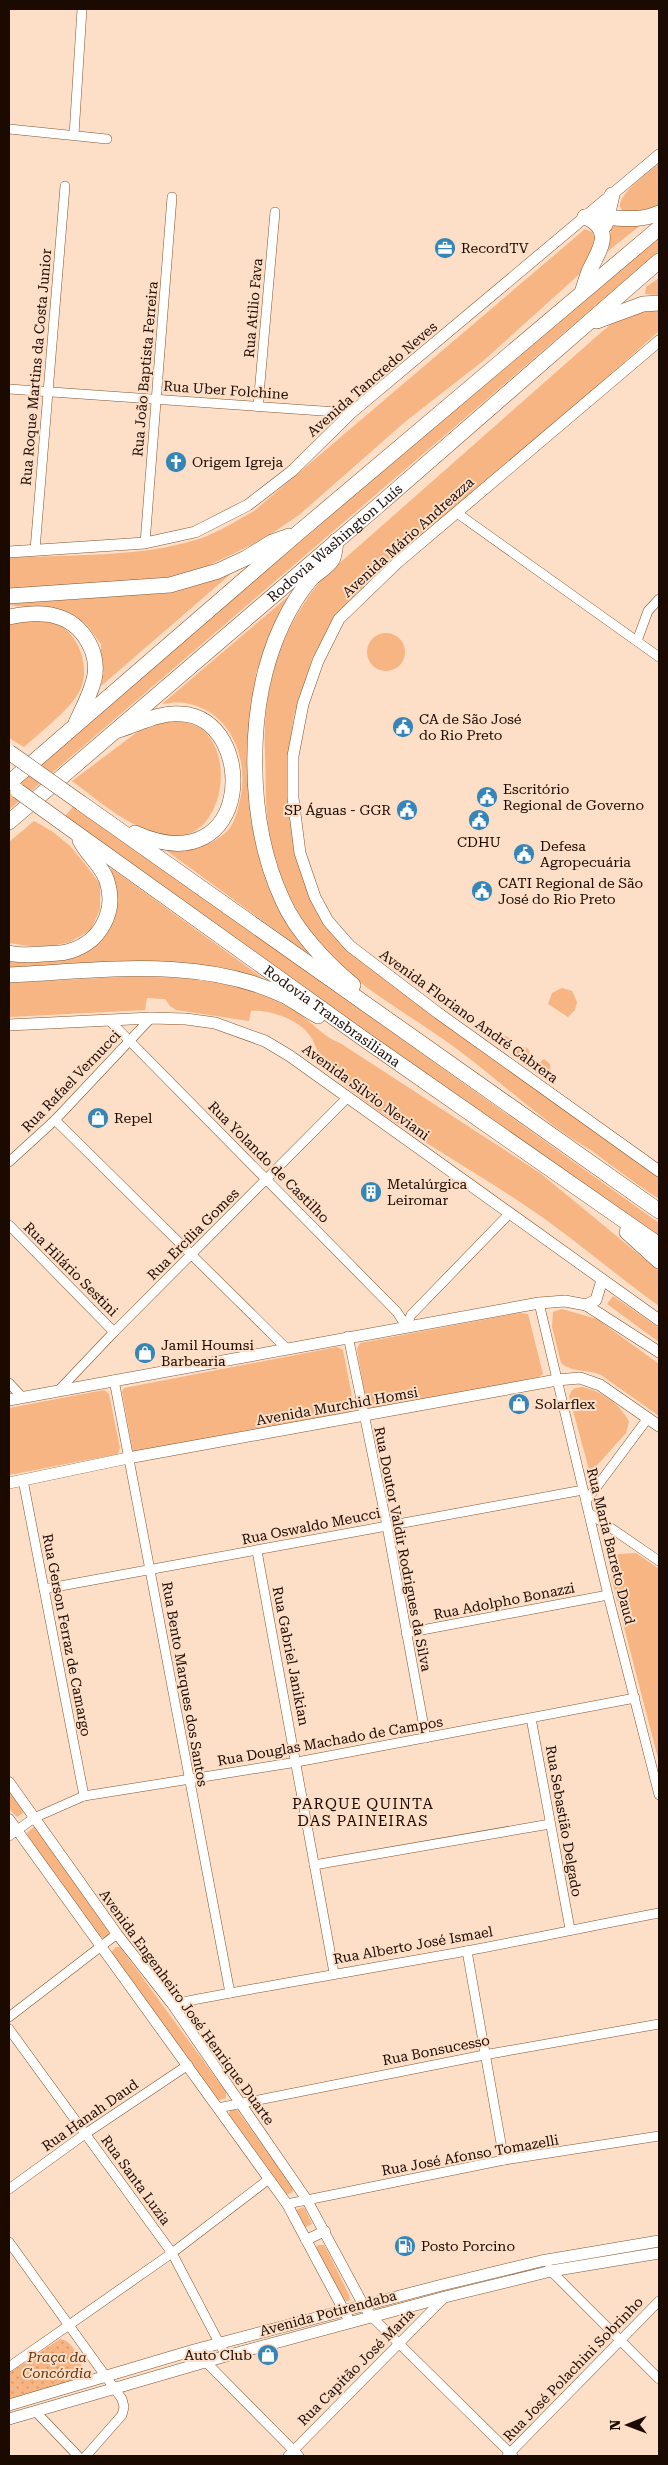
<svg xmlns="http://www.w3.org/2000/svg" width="668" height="2465" viewBox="0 0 668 2465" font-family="'Roboto Serif',serif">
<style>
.grass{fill:#f6b582}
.park{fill:url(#park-dots)}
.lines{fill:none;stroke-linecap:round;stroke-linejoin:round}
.minor-casing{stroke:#815530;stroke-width:10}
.tertiary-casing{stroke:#815530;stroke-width:11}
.secondary-casing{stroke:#815530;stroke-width:12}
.motorway-casing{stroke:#815530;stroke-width:16}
.minor{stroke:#fff;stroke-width:9}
.tertiary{stroke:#fff;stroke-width:10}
.secondary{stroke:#fff;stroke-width:11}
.motorway{stroke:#fff;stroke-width:15}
.motorway-bridge-casing{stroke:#815530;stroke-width:16;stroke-linecap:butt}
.motorway-bridge{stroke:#fff;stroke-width:15}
.labels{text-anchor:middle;stroke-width:4;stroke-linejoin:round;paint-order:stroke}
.poi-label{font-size:14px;fill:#1b0a00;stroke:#fddec6;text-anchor:start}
.street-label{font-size:14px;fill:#1b0a00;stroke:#fddec6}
.park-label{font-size:14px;font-style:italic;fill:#603711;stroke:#fddec6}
.neighbourhood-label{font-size:15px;letter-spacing:1px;fill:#1b0a00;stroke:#fddec6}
</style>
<defs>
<pattern id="park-dots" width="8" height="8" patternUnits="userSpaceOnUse" patternTransform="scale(1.25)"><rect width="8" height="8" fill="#f6b582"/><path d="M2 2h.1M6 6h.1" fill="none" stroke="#d29a6e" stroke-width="1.8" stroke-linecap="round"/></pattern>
</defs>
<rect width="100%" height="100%" fill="#fddec6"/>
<g class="grass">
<path d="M659,163v46l-34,5 -5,-7c-2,-13 29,-35 39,-44z"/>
<polygon points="612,223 642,224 608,251"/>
<path d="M585,229l9,4 2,4 -1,9 -11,24 -101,91 -77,60 -107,94 -37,25 -61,29 -37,11 -155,10v-32c62,-4 130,0 190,-19 20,-7 37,-18 55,-28z"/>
<polygon points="659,234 659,251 9,810 9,793 99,712"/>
<polygon points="659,278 659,295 645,294 646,287"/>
<path d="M636,309h23v22l-102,91 -181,152 -39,41 -25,44 -18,56 -6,41 -1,39 10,55 31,77 234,181 97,68v23c-23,-15 -45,-32 -67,-48 -13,-8 -26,-16 -38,-25 -33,-25 -64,-52 -97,-77 -34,-25 -71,-46 -105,-73 -46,-37 -76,-94 -84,-152 -3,-23 -2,-46 -3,-70 -3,-66 16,-129 60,-178l272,-240 19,-16z"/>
<polygon points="233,572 101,686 101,644 86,624 67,612 9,605 9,600 174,592"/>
<path d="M291,594l-17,30 -18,49 -5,59 33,182 27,42 -144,-105c20,-1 40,-3 57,-17 10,-8 12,-19 15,-30 12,-41 -7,-94 -54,-101 -7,-1 -15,0 -23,1z"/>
<path d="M9,622c13,0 29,-3 42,0 24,4 39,41 31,63 -7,22 -41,46 -58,62l-15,-9z"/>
<circle cx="386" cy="652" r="19"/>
<path d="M163,719c12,2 26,3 37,9 37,25 23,113 -29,108 -39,-5 -69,-33 -99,-55l68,-51z"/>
<polygon points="73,807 133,847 659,1223 659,1238 64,817"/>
<polygon points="34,821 53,832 70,846 85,864 100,884 100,909 91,930 70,942 52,946 29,946 9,943 9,842"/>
<polygon points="111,868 271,984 200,966 9,970 9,957 66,958 115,902"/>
<path d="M120,977c59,-1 116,2 170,31 19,10 31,28 50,35l200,130 119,98v35c-46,-33 -89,-71 -136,-102 -58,-39 -120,-72 -175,-116 -9,-7 -20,-16 -26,-27 -4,-7 -6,-16 -11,-24 -11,-17 -41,-28 -60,-26l-2,10 -73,-11 -6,-4 -5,-7 -18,-1 -2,12 -136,7v-34z"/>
<polygon points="562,988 572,991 577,1002 575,1010 568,1017 548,1004 552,993"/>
<polygon points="506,1036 509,1038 509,1043 503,1049 486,1037"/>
<circle cx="523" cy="1054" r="7"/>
<polygon points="544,1059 550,1064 552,1084 535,1072 537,1065"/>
<polygon points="613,1296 659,1328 659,1342 607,1304"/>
<path d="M562,1309l35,10 62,45v52l-58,-41c-13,-6 -28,-2 -40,-12l-9,-36 1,-15z"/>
<polygon points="519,1313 528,1314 543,1374 539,1377 374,1410 367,1408 357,1349 360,1343"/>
<polygon points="337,1347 343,1350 354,1407 348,1414 133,1452 122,1391 124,1388"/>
<path d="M581,1387c17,2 41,18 48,35l-3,11 -36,40 -21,-77 4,-7z"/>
<polygon points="104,1390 109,1394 120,1448 118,1454 9,1475 9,1408"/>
<polygon points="636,1553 659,1569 659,1762 611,1577 618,1554"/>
<polygon points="9,1791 22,1809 23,1813 17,1817 9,1809"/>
<polygon points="35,1826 109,1932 108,1937 104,1939 94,1931 28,1836 27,1833"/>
<polygon points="116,1947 120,1947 226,2092 226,2098 216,2101 111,1952"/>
<polygon points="231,2109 237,2110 292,2186 293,2192 286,2195 228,2116"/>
<polygon points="304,2207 312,2224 304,2228 296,2210"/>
<polygon points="319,2245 324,2245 327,2250 349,2295 350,2300 342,2303 316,2247"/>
</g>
<path class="park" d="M60,2339c14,1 24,28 24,40l-75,21v-27z"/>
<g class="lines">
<g class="minor-casing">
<g id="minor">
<polyline points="9,129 107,139"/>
<polyline points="74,135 82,9"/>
<polyline points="9,389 351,413"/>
<polyline points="258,406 275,212"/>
<polyline points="457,513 659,657"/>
<polyline points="145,543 172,197"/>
<polyline points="35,550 65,186"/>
<polyline points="637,641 648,611 659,599"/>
<polyline points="109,1020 397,1312 406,1326 411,1315 509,1214"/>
<polyline points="55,1120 286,1348"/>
<polyline points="9,1162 55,1120 151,1018"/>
<polyline points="9,1225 114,1332"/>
<polyline points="539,1303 608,1595 659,1795"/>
<polyline points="348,1336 387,1526 426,1738"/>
<polyline points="114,1380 230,1993"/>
<polyline points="9,1383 22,1397"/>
<polyline points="59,1390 114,1332 347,1098"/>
<polyline points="23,1480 84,1796"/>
<polyline points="586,1501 648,1418"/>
<polyline points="589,1513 659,1561"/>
<polyline points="257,1551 334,1973"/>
<polyline points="44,1589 583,1490"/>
<polyline points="406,1633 608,1595"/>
<polyline points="531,1718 570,1929"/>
<polyline points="9,1836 34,1818 84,1796 297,1762 635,1698"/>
<polyline points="314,1865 550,1824"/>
<polyline points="467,1951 504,2160"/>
<path d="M172,2004c98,-19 196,-35 294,-53 65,-12 129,-26 193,-38"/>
<polyline points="9,2017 117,1934"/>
<polyline points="9,2029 172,2253 226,2356"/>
<polyline points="218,2108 484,2055 659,2024"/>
<polyline points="9,2189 85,2134 188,2065"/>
<polyline points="287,2204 504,2160 659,2136"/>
<polyline points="9,2242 122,2399 124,2407 122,2415 86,2456"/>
<polyline points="549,2269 659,2379"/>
<polyline points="372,2317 513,2456"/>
<polyline points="194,2350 299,2456"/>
<polyline points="9,2367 172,2253 269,2179"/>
<polyline points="35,2411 78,2456"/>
<polyline points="288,2456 445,2297"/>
<polyline points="507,2456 659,2301"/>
</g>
</g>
<g class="tertiary-casing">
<g id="tertiary">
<polyline points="9,1782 117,1934 172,2004 307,2200 364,2306 372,2317"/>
<polyline points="9,1819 287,2204 350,2322"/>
<polyline points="306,2240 325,2231"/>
</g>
</g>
<g class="secondary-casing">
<g id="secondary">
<polyline points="659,341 397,563 339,619 318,661 303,704 293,756 293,798 300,853 315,897 328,921 350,946 438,1013 659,1171"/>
<polyline points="9,552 145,543 195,532 248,505 292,471 351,413 659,155"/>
<polyline points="9,1025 151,1018 186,1019 215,1023 265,1041 290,1056 659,1320"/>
<polyline points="586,1305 596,1300 602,1280"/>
<polyline points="9,1400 539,1303 565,1301 586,1305 659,1352"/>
<polyline points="9,1483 128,1458 557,1380 580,1378 600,1385 659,1426"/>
<polyline points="9,2405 194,2350 442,2285 541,2261 659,2241"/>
<polyline points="9,2419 226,2356 445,2297 551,2271 659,2253"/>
</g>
</g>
<g class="motorway-casing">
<g id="motorway">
<path d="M585,217c26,-2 50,7 74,-4"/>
<polyline points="605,225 612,195"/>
<path d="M582,293c2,-7 4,-13 6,-19 9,-22 29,-43 -3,-57"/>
<polyline points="597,321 643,304 659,303"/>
<path d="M336,541c-1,6 -1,14 -4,19 -5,8 -16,13 -22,20 -12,14 -21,30 -28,45 -37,79 -36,197 1,276 13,30 45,64 70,84"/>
<polyline points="9,596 170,585 218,571 246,558 272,542 289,536"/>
<path d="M9,617c13,-3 34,-5 46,-1 29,7 47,40 38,67 -4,14 -11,27 -17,40"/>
<path d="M118,730c21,-6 40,-18 63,-16 77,3 74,172 -46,119"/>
<polyline points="9,783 298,533 659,228"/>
<polyline points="81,803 659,1211"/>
<path id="s1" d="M54,817l307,220 298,208"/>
<path id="s2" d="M9,822l370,-317 280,-244"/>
<path d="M9,953c11,3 23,2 34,1 9,-1 19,0 27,-3 30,-9 47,-39 37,-70 -5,-16 -20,-26 -27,-41"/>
<path d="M9,975c91,-4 190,-20 276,21 11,6 22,14 33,20"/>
<polyline points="627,1232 659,1261"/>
</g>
</g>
<use href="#minor" class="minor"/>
<use href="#tertiary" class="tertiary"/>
<use href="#secondary" class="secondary"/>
<use href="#motorway" class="motorway"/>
<g class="motorway-bridge-casing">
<g id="motorway-bridge">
<polyline points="9,752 81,803"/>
<polyline points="18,791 54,817"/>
</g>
</g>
<use href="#motorway-bridge" class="motorway-bridge"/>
</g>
<defs>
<g id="office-disc" transform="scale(1.125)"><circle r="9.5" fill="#3585b7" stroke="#fddec6"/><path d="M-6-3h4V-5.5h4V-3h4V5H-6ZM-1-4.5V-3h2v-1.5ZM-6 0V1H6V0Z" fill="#fff"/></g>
<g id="church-disc" transform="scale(1.125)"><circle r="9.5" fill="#3585b7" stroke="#fddec6"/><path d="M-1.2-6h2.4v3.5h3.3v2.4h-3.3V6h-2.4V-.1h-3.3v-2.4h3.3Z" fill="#fff"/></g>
<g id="civic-disc" transform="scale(1.125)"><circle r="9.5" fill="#3585b7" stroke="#fddec6"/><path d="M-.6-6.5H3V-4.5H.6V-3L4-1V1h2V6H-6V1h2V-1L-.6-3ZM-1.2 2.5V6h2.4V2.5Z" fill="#fff"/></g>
<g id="shop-disc" transform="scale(1.125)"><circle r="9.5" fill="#3585b7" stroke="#fddec6"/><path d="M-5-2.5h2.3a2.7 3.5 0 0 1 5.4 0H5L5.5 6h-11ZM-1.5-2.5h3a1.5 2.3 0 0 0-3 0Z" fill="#fff"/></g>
<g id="building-disc" transform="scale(1.125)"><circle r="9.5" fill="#3585b7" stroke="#fddec6"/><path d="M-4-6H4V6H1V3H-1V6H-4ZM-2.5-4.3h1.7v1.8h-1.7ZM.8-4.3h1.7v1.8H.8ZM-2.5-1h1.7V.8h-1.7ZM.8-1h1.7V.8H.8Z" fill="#fff"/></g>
<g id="fuel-disc" transform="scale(1.125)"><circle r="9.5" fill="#3585b7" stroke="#fddec6"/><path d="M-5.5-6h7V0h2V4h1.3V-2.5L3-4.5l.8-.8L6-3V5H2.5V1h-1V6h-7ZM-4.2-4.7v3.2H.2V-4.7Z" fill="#fff"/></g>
</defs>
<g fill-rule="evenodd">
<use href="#office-disc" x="445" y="248"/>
<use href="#church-disc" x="176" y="462"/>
<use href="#civic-disc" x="403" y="727"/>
<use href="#civic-disc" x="487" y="797"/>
<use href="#civic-disc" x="407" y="810"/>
<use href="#civic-disc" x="479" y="820"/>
<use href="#civic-disc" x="524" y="854"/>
<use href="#civic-disc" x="482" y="891"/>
<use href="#shop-disc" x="98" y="1118"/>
<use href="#building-disc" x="371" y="1192"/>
<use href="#shop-disc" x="145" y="1353"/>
<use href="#shop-disc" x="519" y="1404"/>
<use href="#fuel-disc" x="405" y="2246"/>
<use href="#shop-disc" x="268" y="2355"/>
</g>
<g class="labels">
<g class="poi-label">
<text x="461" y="253">RecordTV</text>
<text x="192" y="467">Origem Igreja</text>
<text x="419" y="724">CA de São José<tspan x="419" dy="16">do Rio Preto</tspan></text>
<text x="503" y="794">Escritório<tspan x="503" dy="16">Regional de Governo</tspan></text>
<text x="391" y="815" text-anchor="end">SP Águas - GGR</text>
<text x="479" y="847" text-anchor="middle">CDHU</text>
<text x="540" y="851">Defesa<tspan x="540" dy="16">Agropecuária</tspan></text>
<text x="498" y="888">CATI Regional de São<tspan x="498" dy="16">José do Rio Preto</tspan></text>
<text x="114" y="1123">Repel</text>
<text x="387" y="1189">Metalúrgica<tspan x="387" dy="16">Leiromar</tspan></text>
<text x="161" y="1350">Jamil Houmsi<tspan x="161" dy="16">Barbearia</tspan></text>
<text x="535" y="1409">Solarflex</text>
<text x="421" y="2251">Posto Porcino</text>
<text x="252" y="2360" text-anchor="end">Auto Club</text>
</g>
<g class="street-label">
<text transform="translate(253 308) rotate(-85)" y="5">Rua Atilio Fava</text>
<text transform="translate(36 367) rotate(-85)" y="5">Rua Roque Martins da Costa Junior</text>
<text transform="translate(145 369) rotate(-85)" y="5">Rua João Baptista Ferreira</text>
<text transform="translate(372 379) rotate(-41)" y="5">Avenida Tancredo Neves</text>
<text transform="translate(226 390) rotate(4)" y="5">Rua Uber Folchine</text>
<text transform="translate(408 537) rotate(-42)" y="5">Avenida Mário Andreazza</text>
<text dy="5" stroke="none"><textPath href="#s2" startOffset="429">Rodovia Washington Luís</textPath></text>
<text dy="5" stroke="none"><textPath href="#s1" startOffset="342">Rodovia Transbrasiliana</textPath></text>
<text transform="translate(469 1016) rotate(36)" y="5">Avenida Floriano André Cabrera</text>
<text transform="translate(71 1081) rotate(-46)" y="5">Rua Rafael Vernucci</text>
<text transform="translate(366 1092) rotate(36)" y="5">Avenida Sílvio Neviani</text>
<text transform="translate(269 1162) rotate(45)" y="5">Rua Yolando de Castilho</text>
<text transform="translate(193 1234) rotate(-45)" y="5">Rua Ercília Gomes</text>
<text transform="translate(71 1269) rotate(45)" y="5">Rua Hilário Sestini</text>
<text transform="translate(337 1406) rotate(-10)" y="5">Avenida Murchid Homsi</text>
<text transform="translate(311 1526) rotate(-11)" y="5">Rua Oswaldo Meucci</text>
<text transform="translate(611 1546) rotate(76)" y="5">Rua Maria Barreto Daud</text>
<text transform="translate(403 1549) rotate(79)" y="5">Rua Doutor Valdir Rodrigues da Silva</text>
<text transform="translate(504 1601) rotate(-11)" y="5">Rua Adolpho Bonazzi</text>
<text transform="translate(67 1635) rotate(79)" y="5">Rua Gerson Ferraz de Camargo</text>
<text transform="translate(291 1656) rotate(79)" y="5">Rua Gabriel Janikian</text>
<text transform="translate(185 1684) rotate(80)" y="5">Rua Bento Marques dos Santos</text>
<text transform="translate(330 1741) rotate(-10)" y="5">Rua Douglas Machado de Campos</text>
<text transform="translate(564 1821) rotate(80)" y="5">Rua Sebastião Delgado</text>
<text transform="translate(413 1945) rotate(-10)" y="5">Rua Alberto José Ismael</text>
<text transform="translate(187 2007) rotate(54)" y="5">Avenida Engenheiro José Henrique Duarte</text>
<text transform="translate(436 2050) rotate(-11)" y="5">Rua Bonsucesso</text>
<text transform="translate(90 2115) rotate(-35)" y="5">Rua Hanah Daud</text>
<text transform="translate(470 2155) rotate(-10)" y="5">Rua José Afonso Tomazelli</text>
<text transform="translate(136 2180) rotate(54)" y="5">Rua Santa Luzia</text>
<text transform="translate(328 2313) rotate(-15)" y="5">Avenida Potirendaba</text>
<text transform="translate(356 2367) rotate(-45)" y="5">Rua Capitão José Maria</text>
<text transform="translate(573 2369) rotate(-46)" y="5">Rua José Polachini Sobrinho</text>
</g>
<g class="park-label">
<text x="57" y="2362">Praça da<tspan x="57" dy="16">Concórdia</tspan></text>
</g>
<g class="neighbourhood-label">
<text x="363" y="1809">PARQUE QUINTA<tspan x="363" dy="17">DAS PAINEIRAS</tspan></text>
</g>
</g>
<rect width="668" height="2465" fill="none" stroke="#1b0a00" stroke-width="20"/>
<g transform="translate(628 2425) rotate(269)" stroke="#fddec6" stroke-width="4" paint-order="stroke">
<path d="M0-4L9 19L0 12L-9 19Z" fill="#1b0a00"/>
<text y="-8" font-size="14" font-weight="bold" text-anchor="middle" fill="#1b0a00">N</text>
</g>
</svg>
